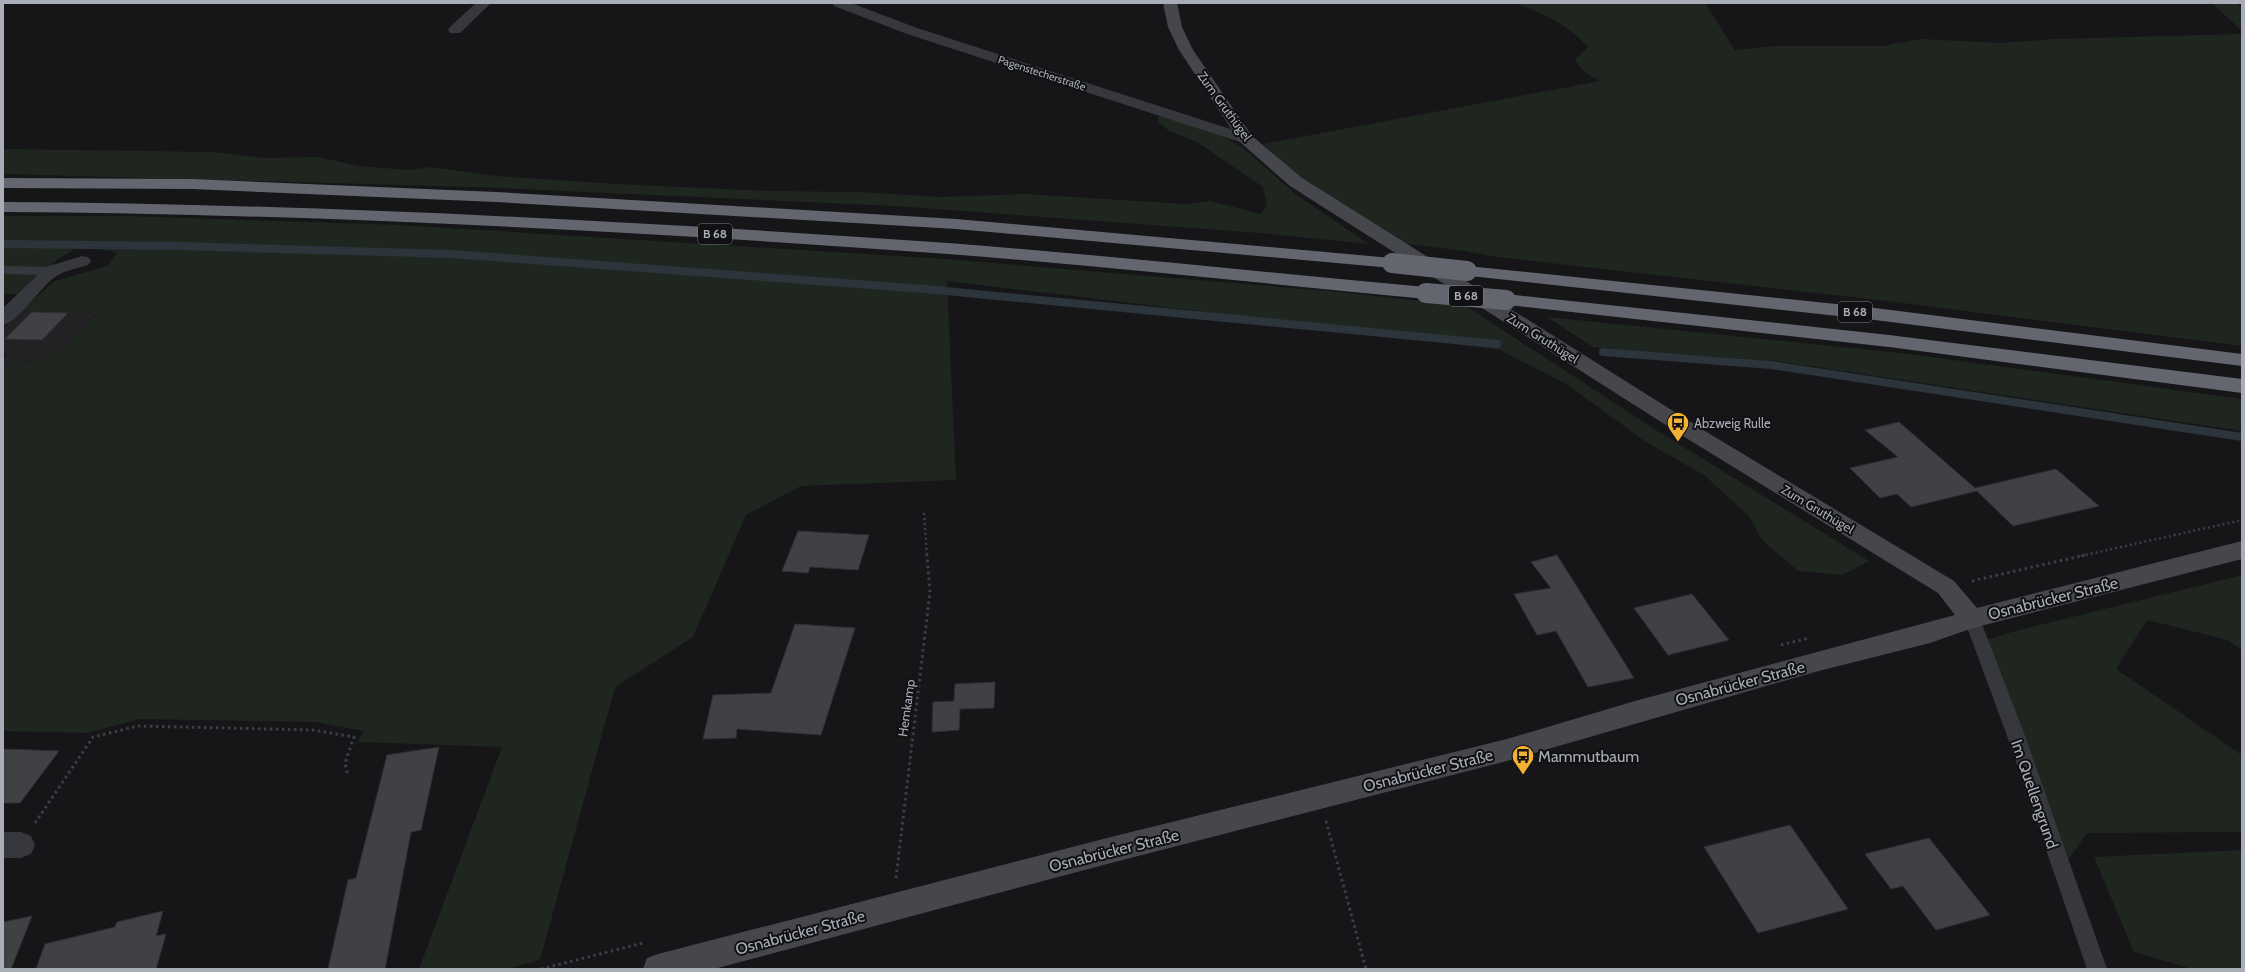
<svg xmlns="http://www.w3.org/2000/svg" width="2245" height="972" viewBox="0 0 2245 972" font-family="Cabin,sans-serif">
<style>
.built{fill:#222225}
.green{fill:#1e261f}
.lines{fill:none;stroke-linecap:round;stroke-linejoin:round}
.stream{stroke:#2c353c;stroke-width:8}
.building{fill:#404145;stroke:#303034}
.path-far1{stroke:#3d3f44;stroke-width:2.5;stroke-dasharray:2 3;stroke-linecap:butt}
.path{stroke:#3d3f44;stroke-width:3;stroke-dasharray:2.5 3.5;stroke-linecap:butt}
.lane{fill:#37383d;fill-rule:evenodd}
.street{fill:#37383d;fill-rule:evenodd}
.secondary{fill:#45474d;fill-rule:evenodd}
.highway{fill:#63666e;fill-rule:evenodd}
.highway-bridge{stroke:#63666e;stroke-width:20}
.labels{text-anchor:middle;stroke-width:4;stroke-linejoin:round;paint-order:stroke}
.far-street-label{font-size:11px;fill:#a8adb8;stroke:#111113}
.shield{fill:#111113;stroke:#7b7e86;stroke-width:1}
.shield-label{font-size:12px;font-weight:bold;fill:#a8adb8}
.street-label{font-size:13px;fill:#a8adb8;stroke:#111113}
.poi-label{font-size:13px;fill:#a8adb8;stroke:#111113;text-anchor:start}
.near-street-label{font-size:16px;fill:#a8adb8;stroke:#111113}
.near-poi-label{font-size:16px;fill:#a8adb8;stroke:#111113;text-anchor:start}
</style>
<rect width="100%" height="100%" fill="#161618"/>
<polygon class="built" points="20,311 98,312 56,354 3,368 3,359 7,355 3,351 3,329"/>
<g class="green">
<path d="M1514,3h191l30,47 39,-4h109l38,-7 80,4 53,-4 188,-5v312l-355,-45 -390,-44 -32,-6 -65,-8 -100,-66 -37,-33 337,-63c-11,-6 -19,-10 -25,-21l13,-13c-20,-22 -46,-35 -74,-44z"/>
<polygon points="2212,3 2236,3 2242,8 2242,31"/>
<polygon points="1163,115 1210,130 1242,147 1294,193 1369,244 1260,233 895,206 477,187 3,174 3,149 214,152 264,158 318,157 359,166 409,170 430,167 496,176 616,184 767,191 861,192 941,197 1025,194 1186,204 1210,201 1261,214 1267,206 1263,187 1197,142 1169,131 1158,122 1158,117"/>
<polygon points="3,216 128,216 400,225 945,259 1340,292 1466,306 1659,432 1869,561 1843,575 1798,571 1762,540 1749,516 1704,475 1646,442 1568,385 1500,350 1274,320 947,281 956,480 801,486 746,515 693,637 615,687 540,960 507,969 419,969 502,747 358,742 364,731 315,722 140,719 87,733 3,731 3,368 56,354 98,313 20,311 55,281 107,266 117,252 96,249 75,249 52,263 52,271 26,294 3,294"/>
<polygon points="1547,317 1909,354 2242,399 2242,431 1776,361 1593,347"/>
<polygon points="2242,575 2242,650 2228,640 2147,620 2116,669 2242,755 2242,832 2087,833 2062,869 1979,642 2012,632"/>
<polygon points="2242,850 2242,969 2192,969 2134,952 2094,857"/>
</g>
<g class="lines">
<g class="stream">
<polyline points="3,244 181,246 451,254 925,289 1497,344"/>
<polyline points="1603,352 1771,365 2242,437"/>
</g>
</g>
<g class="building">
<polygon points="32,312 68,313 42,340 5,339"/>
<polygon points="1899,422 1975,488 2056,469 2099,506 2013,526 1977,491 1911,507 1897,494 1880,498 1850,468 1898,457 1865,430"/>
<polygon points="798,531 869,535 858,570 810,567 808,573 782,571"/>
<polygon points="1557,555 1634,678 1588,687 1556,631 1537,635 1514,594 1551,588 1531,562"/>
<polygon points="1692,594 1729,640 1668,655 1634,608"/>
<polygon points="795,624 855,628 821,735 737,729 736,738 703,739 713,695 771,693"/>
<polygon points="995,682 994,708 960,709 959,730 932,732 933,702 954,701 955,684"/>
<polygon points="439,747 421,830 411,832 385,969 328,969 348,880 356,878 387,755"/>
<polygon points="3,749 59,751 20,803 3,803"/>
<polygon points="1790,825 1848,909 1758,933 1704,847"/>
<polygon points="1929,838 1990,915 1936,930 1903,886 1891,889 1865,854"/>
<polygon points="163,911 156,936 166,934 156,969 36,969 45,944 115,927 117,922"/>
<polygon points="32,916 11,969 3,969 3,922"/>
</g>
<g class="lines">
<g class="path-far1">
<polyline points="924,513 927,556"/>
<polyline points="2081,556 2242,520"/>
</g>
<g class="path">
<polyline points="1972,581 2085,555"/>
<polyline points="1781,645 1809,638"/>
<polyline points="1326,821 1366,969"/>
<polyline points="35,823 93,737 138,726 313,730 354,737 345,763 348,776"/>
<polyline points="896,878 930,592 927,555"/>
<polyline points="541,969 643,943"/>
</g>
<g class="lane">
<polygon points="3,266 52,267 58,271 52,275 3,274"/>
<polygon points="1972,613 1978,614 1980,619 2024,733 2107,969 2087,969 2006,733 1964,619 1966,614"/>
</g>
<g class="street">
<polygon points="476,3 491,3 460,33 450,33 448,30 450,27"/>
<polygon points="832,3 851,3 917,28 1252,136 1254,139 1252,142 1240,142 907,34 834,6"/>
<path d="M82,256l6,1 3,4 -3,4c-9,3 -21,5 -30,10 -17,10 -38,46 -55,50v-17l43,-41z"/>
<polygon points="3,832 21,832 31,836 35,845 31,854 21,858 3,858"/>
</g>
<polygon class="secondary" points="1163,3 1177,3 1182,27 1193,50 1252,136 1302,178 1705,431 1954,581 1977,608 2242,541 2242,559 1973,628 1930,643 1815,672 1507,761 1111,863 714,969 643,969 647,958 658,954 1111,837 1507,739 1635,701 1955,615 1938,593 1691,441 1290,186 1240,142 1179,50 1168,27"/>
<g class="highway">
<polygon points="3,178 192,179 496,192 956,219 1392,258 1398,259 1401,263 1398,267 1392,268 956,229 496,202 192,189 3,188"/>
<path d="M3,202c315,2 630,19 945,41 159,12 319,30 478,44l7,2 2,4 -2,4 -7,2c-159,-15 -319,-33 -478,-45 -315,-23 -630,-40 -945,-42z"/>
<polygon points="1467,266 1875,308 2242,354 2242,366 1875,320 1461,275 1458,271 1461,267"/>
<polygon points="1506,294 1889,335 2242,379 2242,393 1889,347 1499,304 1497,300 1499,296"/>
</g>
<g class="highway-bridge">
<polyline points="1392,263 1467,271"/>
<polyline points="1426,293 1506,300"/>
</g>
</g>
<defs>
<g id="bus-pin" transform="scale(1.15)"><path d="M0 17L-7.5 6A9.5 9.5 0 1 1 7.5 6Z" fill="#f2b134" stroke="#111113"/><path d="M-5-6H5V4H4V6H2V4H-2V6H-4V4H-5ZM-3.5-4V0h7V-4ZM-3.5 1.2v1.5H-2V1.2ZM2 1.2v1.5H3.5V1.2Z" fill="#111"/></g>
</defs>
<g fill-rule="evenodd">
<use href="#bus-pin" x="1678" y="423"/>
<use href="#bus-pin" x="1523" y="756"/>
</g>
<g class="labels">
<g class="far-street-label">
<text transform="translate(1042 73) rotate(18)" y="4">Pagenstecherstraße</text>
</g>
<g class="shield">
<rect x="698" y="224" width="34" height="20" rx="3"/>
<rect x="1449" y="286" width="34" height="20" rx="3"/>
<rect x="1838" y="302" width="34" height="20" rx="3"/>
</g>
<g class="shield-label">
<text x="715" y="238">B 68</text>
<text x="1466" y="300">B 68</text>
<text x="1855" y="316">B 68</text>
</g>
<g class="street-label">
<text transform="translate(1225 106) rotate(54)" y="5">Zum Gruthügel</text>
<text transform="translate(1543 338) rotate(32)" y="5">Zum Gruthügel</text>
<text transform="translate(1818 509) rotate(31)" y="5">Zum Gruthügel</text>
<text transform="translate(906 708) rotate(-82)" y="5">Hemkamp</text>
</g>
<g class="poi-label">
<text x="1694" y="428">Abzweig Rulle</text>
</g>
<g class="near-street-label">
<text transform="translate(2053 598) rotate(-14)" y="6">Osnabrücker Straße</text>
<text transform="translate(1740 683) rotate(-15)" y="6">Osnabrücker Straße</text>
<text transform="translate(1428 770) rotate(-14)" y="6">Osnabrücker Straße</text>
<text transform="translate(2035 794) rotate(71)" y="6">Im Quellengrund</text>
<text transform="translate(1114 850) rotate(-14)" y="6">Osnabrücker Straße</text>
<text transform="translate(800 932) rotate(-15)" y="6">Osnabrücker Straße</text>
</g>
<g class="near-poi-label">
<text x="1538" y="762">Mammutbaum</text>
</g>
</g>
<rect width="2245" height="972" fill="none" stroke="#a8adb8" stroke-width="8"/>
</svg>
